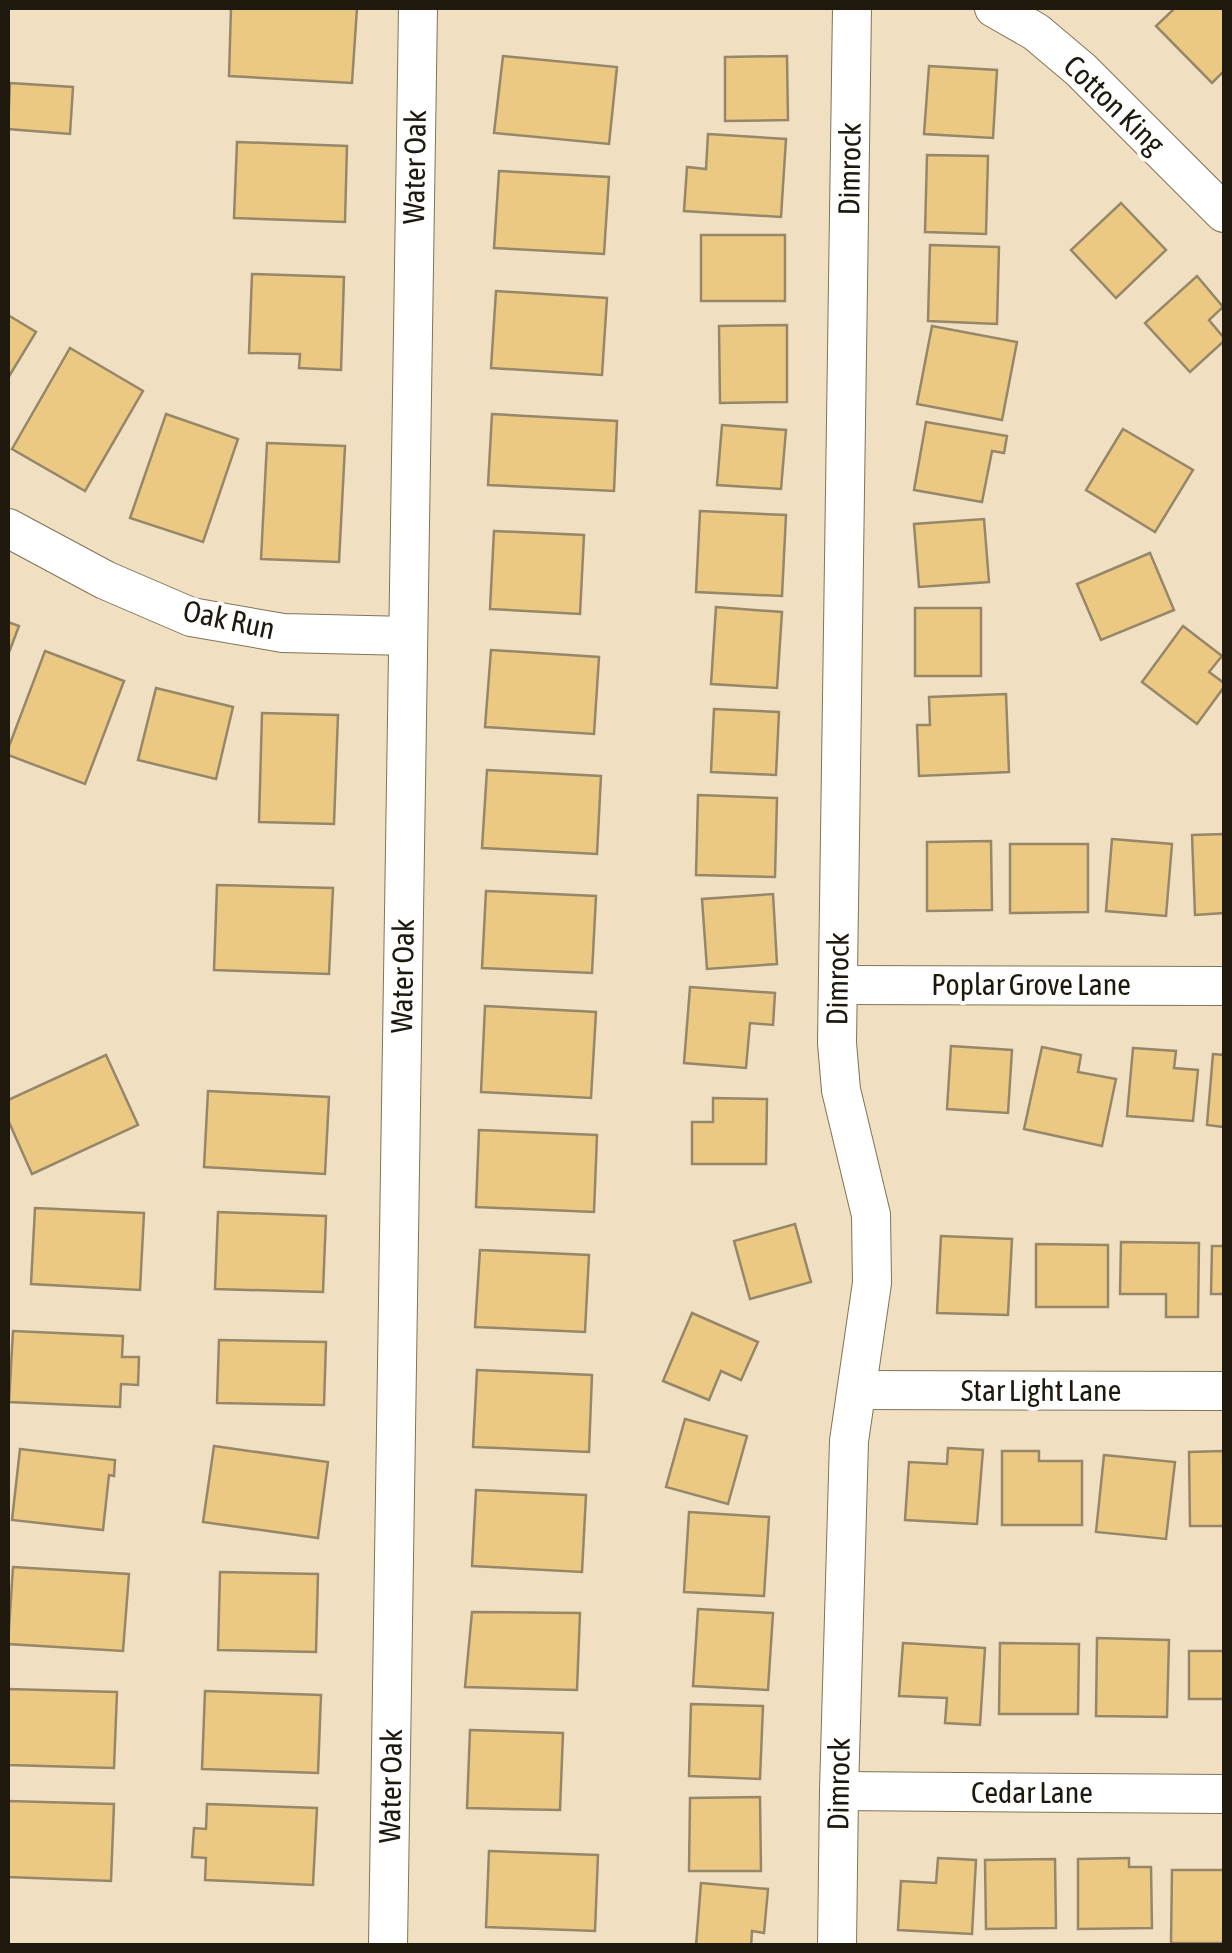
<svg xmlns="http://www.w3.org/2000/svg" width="1232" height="1953" viewBox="0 0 1232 1953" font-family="'Asap Condensed',sans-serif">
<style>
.building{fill:#ecc982;stroke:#96876b;stroke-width:2.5}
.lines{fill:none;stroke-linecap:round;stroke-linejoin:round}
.street-casing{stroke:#817357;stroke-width:40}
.street{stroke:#fff;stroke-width:38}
.labels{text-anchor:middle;stroke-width:8;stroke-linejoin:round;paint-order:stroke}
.street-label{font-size:30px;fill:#1e180d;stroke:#fff}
</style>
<rect width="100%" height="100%" fill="#f0e0c1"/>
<g class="building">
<polygon points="231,8 357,8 352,83 229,76"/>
<polygon points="1175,8 1224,8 1224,71 1212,83 1156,26"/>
<polygon points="503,56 617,67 609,144 494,133"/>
<polygon points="787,56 788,120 725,121 725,57"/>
<polygon points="929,66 997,70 993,138 924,134"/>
<polygon points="10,83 73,87 70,134 8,129"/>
<polygon points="708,134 786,139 781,217 684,211 687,167 706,169"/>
<polygon points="237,142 347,146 345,222 234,218"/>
<polygon points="927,155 988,156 986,234 925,232"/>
<polygon points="499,171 609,177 604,254 494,248"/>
<polygon points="1121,203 1166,250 1116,298 1071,250"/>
<rect x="701" y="235" width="84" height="66"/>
<polygon points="930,245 999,247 997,324 928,321"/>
<polygon points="252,274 344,277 341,370 299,368 300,354 249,353"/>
<polygon points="1197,276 1223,307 1209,320 1224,338 1224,341 1190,372 1145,323"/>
<polygon points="496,291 607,298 602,375 491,368"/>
<polygon points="8,315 36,332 8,378"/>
<polygon points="787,325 787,402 720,403 719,326"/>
<polygon points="932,326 1017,342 1002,420 917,404"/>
<polygon points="70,348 143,391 85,491 12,449"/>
<polygon points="166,414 238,439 203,542 130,518"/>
<polygon points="492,414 617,421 614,491 488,485"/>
<polygon points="926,422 1007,436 1004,453 992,451 982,502 914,490"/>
<polygon points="722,425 786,430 781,489 717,485"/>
<polygon points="1123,429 1193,470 1155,532 1086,490"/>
<polygon points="267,443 345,446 339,562 261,559"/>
<polygon points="700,511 786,515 782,596 696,592"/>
<polygon points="984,519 989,582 919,587 914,524"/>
<polygon points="494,531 584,535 580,614 490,609"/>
<polygon points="1150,553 1174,610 1101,640 1077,584"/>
<polygon points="716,607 782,612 777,688 711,684"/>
<rect x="915" y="608" width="66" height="68"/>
<polygon points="8,622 19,626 8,655"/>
<polygon points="1183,626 1222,656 1209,672 1224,683 1224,687 1197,724 1142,682"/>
<polygon points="491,650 599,657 594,734 485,727"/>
<polygon points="45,651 124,681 85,784 8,755 8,749"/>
<polygon points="156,688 233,707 216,779 138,760"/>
<polygon points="1006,694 1009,772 919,776 917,725 930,725 929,697"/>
<polygon points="714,709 779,712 776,775 711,772"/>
<polygon points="262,713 338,715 334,824 259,822"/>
<polygon points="487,770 601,776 597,854 482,848"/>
<polygon points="698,795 777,798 775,877 696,875"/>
<polygon points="1224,834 1224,913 1195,915 1192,835"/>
<polygon points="1112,839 1172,844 1166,916 1106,911"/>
<polygon points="991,841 992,910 927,911 927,842"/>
<polygon points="1010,844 1088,844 1088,912 1010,913"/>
<polygon points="217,885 333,888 329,974 214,970"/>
<polygon points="486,891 596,896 592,973 482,968"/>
<polygon points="773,894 777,964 707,969 702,899"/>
<polygon points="690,987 775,993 773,1025 750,1023 746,1068 684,1063"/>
<polygon points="485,1006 596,1012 591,1098 481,1092"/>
<polygon points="951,1046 1012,1050 1008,1113 947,1109"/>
<polygon points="1042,1047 1081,1055 1078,1072 1116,1079 1102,1146 1024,1129"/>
<polygon points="1133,1048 1176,1051 1174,1068 1198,1070 1193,1121 1127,1116"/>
<polygon points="1213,1054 1224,1055 1224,1127 1207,1125"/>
<polygon points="106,1055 138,1125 32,1174 8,1120 8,1100"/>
<polygon points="208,1091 329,1097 325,1174 204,1167"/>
<polygon points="713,1098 767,1099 766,1164 692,1164 692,1122 713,1122"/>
<polygon points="479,1130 597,1135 594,1212 476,1207"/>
<polygon points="35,1208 144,1213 140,1290 31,1284"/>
<polygon points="218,1212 326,1216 323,1292 215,1289"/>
<polygon points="795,1224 811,1282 750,1299 734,1241"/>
<polygon points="941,1236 1012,1239 1008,1315 937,1313"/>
<polygon points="1121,1242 1199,1243 1198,1317 1166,1317 1166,1294 1120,1294"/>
<polygon points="1036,1244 1108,1245 1108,1307 1036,1307"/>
<polygon points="1212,1246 1224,1246 1224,1294 1211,1294"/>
<polygon points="480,1250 589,1255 585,1332 475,1327"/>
<polygon points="692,1313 758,1342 741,1380 721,1371 709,1400 663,1381"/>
<polygon points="13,1331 123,1336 122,1357 139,1357 138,1385 121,1384 120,1407 9,1402"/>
<polygon points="219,1340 326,1342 324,1405 217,1403"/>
<polygon points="477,1370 592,1375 589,1452 473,1447"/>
<polygon points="685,1419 747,1436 728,1504 666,1487"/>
<polygon points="214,1446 328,1462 318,1538 203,1522"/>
<polygon points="948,1448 983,1450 977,1524 905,1520 909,1462 947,1464"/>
<polygon points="20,1449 115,1460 114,1476 109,1475 103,1530 12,1520"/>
<polygon points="1002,1451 1039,1451 1039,1461 1082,1461 1082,1525 1002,1525"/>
<polygon points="1223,1451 1224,1526 1190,1526 1189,1452"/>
<polygon points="1104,1455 1175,1462 1166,1539 1096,1532"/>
<polygon points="476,1490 586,1495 582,1572 472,1566"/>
<polygon points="689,1512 769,1517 764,1596 684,1592"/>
<polygon points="13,1567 129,1574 123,1651 8,1644"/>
<polygon points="220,1572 318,1574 316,1652 218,1650"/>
<polygon points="698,1609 773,1613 768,1690 693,1686"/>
<polygon points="472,1612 580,1613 577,1690 465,1687"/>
<polygon points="1097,1638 1169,1640 1167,1717 1096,1716"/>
<polygon points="903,1643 985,1648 980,1725 945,1723 947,1698 899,1696"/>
<polygon points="1000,1643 1079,1644 1078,1714 999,1714"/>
<rect x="1189" y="1651" width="35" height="48"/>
<polygon points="8,1689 117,1692 114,1768 8,1765"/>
<polygon points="205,1691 321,1695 318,1773 202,1769"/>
<polygon points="691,1704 763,1706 760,1779 689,1776"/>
<polygon points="470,1730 563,1733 560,1810 467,1808"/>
<polygon points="760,1797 761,1871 689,1871 690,1798"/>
<polygon points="8,1801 114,1804 111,1881 8,1877"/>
<polygon points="207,1804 317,1808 313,1885 205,1880 206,1858 192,1857 194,1828 206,1829"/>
<polygon points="489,1851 598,1855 595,1931 486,1927"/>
<polygon points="938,1858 976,1860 972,1934 898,1930 901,1881 936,1883"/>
<polygon points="1129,1858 1129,1867 1151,1867 1152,1928 1078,1929 1078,1859"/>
<polygon points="1055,1859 1056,1928 986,1929 985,1860"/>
<polygon points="1172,1870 1224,1870 1223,1943 1171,1943"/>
<polygon points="701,1883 768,1889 764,1933 752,1931 751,1946 696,1946"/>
</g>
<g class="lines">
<g class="street-casing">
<g id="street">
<polyline points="994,8 1036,32 1081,70 1224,213"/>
<polyline points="8,528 105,580 191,617 283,633 408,636"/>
<polyline points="838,985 1224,986"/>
<polyline points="857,1390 1224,1391"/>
<polyline points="839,1791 1224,1794"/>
<polyline points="388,1946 418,8"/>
<polyline points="837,1946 839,1791 849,1441 872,1283 871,1215 841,1090 837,1043 852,8"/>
</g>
</g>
<use href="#street" class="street"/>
</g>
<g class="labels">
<g class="street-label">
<text transform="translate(1114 105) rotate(44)" y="10">Cotton King</text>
<text transform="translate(415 167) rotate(-89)" y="10">Water Oak</text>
<text transform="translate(850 169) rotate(-89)" y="10">Dimrock</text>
<text transform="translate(229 620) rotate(12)" y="10">Oak Run</text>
<text transform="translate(403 976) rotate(-89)" y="10">Water Oak</text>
<text transform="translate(838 979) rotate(-89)" y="10">Dimrock</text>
<text x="1031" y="995">Poplar Grove Lane</text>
<text x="1041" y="1401">Star Light Lane</text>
<text transform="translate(839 1784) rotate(-89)" y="10">Dimrock</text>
<text transform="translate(391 1786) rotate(-89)" y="10">Water Oak</text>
<text x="1032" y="1803">Cedar Lane</text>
</g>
</g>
<rect width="1232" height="1953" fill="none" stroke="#1e180d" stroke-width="20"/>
</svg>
